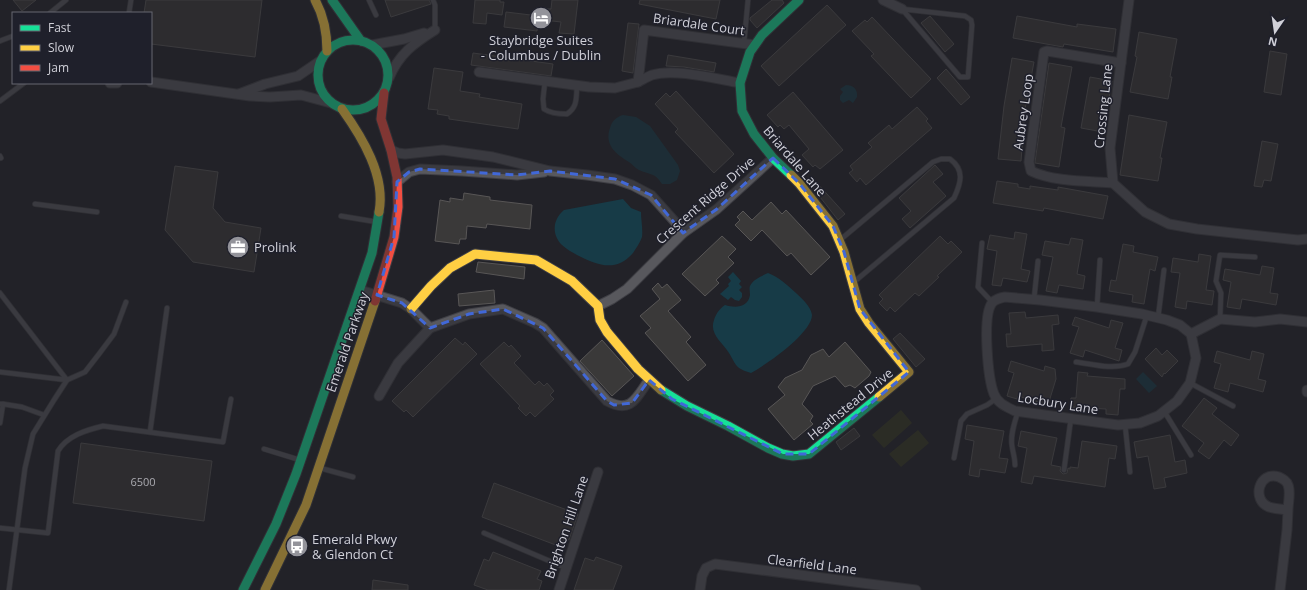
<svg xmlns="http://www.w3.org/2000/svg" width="1307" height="590" viewBox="0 0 1307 590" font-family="'Open Sans',sans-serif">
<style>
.green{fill:#373923}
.water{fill:#173b47}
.building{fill:#3a3939;stroke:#585656}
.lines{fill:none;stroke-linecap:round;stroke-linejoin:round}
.lane-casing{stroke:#3f3f45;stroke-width:6}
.street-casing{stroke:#3f3f45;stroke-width:11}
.fast-casing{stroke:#3f3f45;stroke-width:11}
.slow-casing{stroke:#3f3f45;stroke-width:11}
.jam-casing{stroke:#3f3f45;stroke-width:11}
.lane{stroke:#58585d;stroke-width:4.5}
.street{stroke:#58585d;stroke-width:9}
.fast{stroke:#16e098;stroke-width:9}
.slow{stroke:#ffcf43;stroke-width:9}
.jam{stroke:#f24e42;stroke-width:9}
.marked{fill:none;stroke:#4168d8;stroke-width:3;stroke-dasharray:8 5;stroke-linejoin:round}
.labels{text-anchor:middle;stroke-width:3;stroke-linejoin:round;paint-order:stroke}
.number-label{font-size:11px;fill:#aaaab0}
.street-label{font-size:13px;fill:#d0d0d8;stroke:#1f202b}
.poi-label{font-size:13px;fill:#d0d0d8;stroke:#1f202b;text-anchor:start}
</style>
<rect width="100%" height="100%" fill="#222228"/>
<g class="green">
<polygon points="901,410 912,423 884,448 872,435"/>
<polygon points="918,430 929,443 901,467 889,454"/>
</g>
<g class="water">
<path d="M846,85c7,0 12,4 11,12l-4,6 -4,-3 -6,3 -3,-3v-4l3,-4 -3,-3z"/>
<path d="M623,115l13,2 14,9 28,39 2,6 -3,9 -7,4h-8c-7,-12 -13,-9 -23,-14 -4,-2 -7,-6 -10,-8 -13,-8 -25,-17 -19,-34 2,-7 6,-11 13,-13z"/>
<path d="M623,199l8,9 10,4c0,8 2,17 1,25 -2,6 -6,11 -9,16 -17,20 -36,12 -56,2 -5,-3 -11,-6 -15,-10 -11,-11 -9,-26 2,-35z"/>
<polygon points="733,272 741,281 739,284 742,287 739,290 742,293 742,297 739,301 735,300 731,297 728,300 720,294 729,286 728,284 731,281 728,277"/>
<path d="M768,273c11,4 19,12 28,20 5,5 15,13 16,22 0,18 -46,50 -61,58 -16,-5 -14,-7 -22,-20 -7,-11 -20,-19 -15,-33 2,-6 5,-11 11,-15 10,3 23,3 25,-10 0,-3 -1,-7 0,-9 3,-7 12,-10 18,-13z"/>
<polygon points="1143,372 1157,386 1149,393 1136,379"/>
</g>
<g class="building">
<polygon points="13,0 36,0 22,11"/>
<polygon points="146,0 262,0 255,57 151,44 151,13 144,13"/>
<polygon points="385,0 429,0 431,4 391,17"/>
<polygon points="475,0 500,0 500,2 504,2 502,15 487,13 486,24 473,23"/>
<polygon points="552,0 578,0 574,34 559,33 561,22 544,20 546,9 551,9"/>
<polygon points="640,0 720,0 716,19 639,4"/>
<polygon points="772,0 782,0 784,3 757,28 750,20 750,18"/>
<polygon points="827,5 846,25 779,86 761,66"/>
<polygon points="506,12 539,16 537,31 504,27"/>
<polygon points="930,16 954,44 945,52 921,23"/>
<polygon points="1017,16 1077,27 1077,24 1116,29 1113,52 1064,44 1063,47 1013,38"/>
<polygon points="872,17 931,79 911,98 871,56 874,54 852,31 865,20 867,22"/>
<polygon points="628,23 639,24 633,73 622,71"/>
<polygon points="1139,32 1177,39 1170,77 1172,77 1168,99 1130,92 1137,57 1135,56"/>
<polygon points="1270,51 1287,54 1281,95 1264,92"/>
<polygon points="473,53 553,64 551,76 471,65"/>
<polygon points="668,55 716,63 714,72 684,67 666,66"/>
<polygon points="1012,58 1034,62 1025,109 1021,161 998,159 1004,106"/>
<polygon points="1049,63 1072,67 1061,127 1065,128 1059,167 1035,163 1035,162"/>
<polygon points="434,68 463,72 460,91 480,94 479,97 522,104 518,129 449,119 449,116 437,114 438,110 428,109"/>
<polygon points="946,69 970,97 961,105 937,78"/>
<polygon points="1090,77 1112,81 1103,132 1081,128"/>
<polygon points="676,91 734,154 714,173 675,132 678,129 655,104 666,93 670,97"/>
<polygon points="793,92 843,150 820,169 815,165 813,167 802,155 809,149 789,125 784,129 780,125 778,127 767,115"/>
<polygon points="917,107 928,119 926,121 932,128 866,185 860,178 857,182 849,173 853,170 850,166 872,147 868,143 889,125 892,129"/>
<polygon points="1129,115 1167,122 1160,158 1162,158 1158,181 1120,175"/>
<polygon points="1262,141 1278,144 1271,181 1264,180 1262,187 1254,186"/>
<polygon points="935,165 943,174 933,182 946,196 910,228 902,219 911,211 899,198"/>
<polygon points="175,166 218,172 213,208 225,222 261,228 254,272 193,262 165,230"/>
<polygon points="997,181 1018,184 1018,187 1030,189 1030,186 1058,190 1058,187 1108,196 1103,219 1044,208 1043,211 993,203"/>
<polygon points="818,184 845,214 838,220 813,188"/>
<polygon points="464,193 490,197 490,200 532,205 530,229 487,224 486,228 467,226 466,239 460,239 459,244 435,241 440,200 450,202 450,198 463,200"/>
<polygon points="771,202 782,214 786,210 830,257 811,275 791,253 787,256 762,230 751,241 735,225 740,220 737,217 743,211 752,220"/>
<polygon points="1015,232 1027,234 1021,269 1030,271 1027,282 1003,278 1001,286 992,285 997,251 987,249 990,235 1014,239"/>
<polygon points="722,236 736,249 728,257 734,263 716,280 719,283 705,296 682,274"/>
<polygon points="940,236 948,244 951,241 962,252 937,276 939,277 919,296 915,293 895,312 890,307 887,311 879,303 883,299 879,295"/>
<polygon points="1071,238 1083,240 1077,274 1085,276 1083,289 1059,285 1057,293 1046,291 1053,257 1042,255 1045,241 1069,245"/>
<polygon points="1123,244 1134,246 1133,252 1158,257 1155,271 1150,269 1144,304 1132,302 1133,295 1109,291 1111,280 1116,281"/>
<polygon points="1199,254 1211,256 1206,290 1214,291 1212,305 1187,301 1186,309 1175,307 1180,273 1171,272 1173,258 1198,262"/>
<polygon points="478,262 525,267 524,279 476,272"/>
<polygon points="1262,266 1274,268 1270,293 1278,294 1276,305 1242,299 1240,309 1227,307 1231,282 1223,280 1225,269 1260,275"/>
<polygon points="658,283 662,288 667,284 681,300 668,311 691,337 686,342 706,365 688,381 645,333 651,328 640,316 660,299 652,289"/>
<polygon points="494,290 495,303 459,306 458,294"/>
<polygon points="1025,312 1026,318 1058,315 1059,324 1052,325 1054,350 1042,351 1042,344 1007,347 1006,334 1011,334 1009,313"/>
<polygon points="1075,317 1109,328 1111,320 1123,323 1115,348 1122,350 1119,361 1085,350 1083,357 1070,353 1079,327 1072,325"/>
<polygon points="900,333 925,359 916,367 893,339"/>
<polygon points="455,338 463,345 465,342 477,354 413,417 406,410 404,412 392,401"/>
<polygon points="602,340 634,376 612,396 580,361"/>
<polygon points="504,342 509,347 511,345 521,356 514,363 535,385 539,381 544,386 547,383 554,391 550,395 554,399 535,417 530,412 526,416 518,408 520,406 480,364"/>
<polygon points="845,342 871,372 869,376 855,388 850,385 845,387 835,376 813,386 802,404 813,416 810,421 813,424 794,440 768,409 785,395 778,387 785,378 802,370 811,355 823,349 829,357"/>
<polygon points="1156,348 1162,355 1167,350 1178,361 1165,374 1164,373 1162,377 1145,359"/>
<polygon points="1217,351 1250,360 1252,351 1264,354 1258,379 1266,381 1263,392 1230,383 1228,392 1214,388 1221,364 1214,362"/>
<polygon points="1011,361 1044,371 1045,366 1055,369 1056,379 1048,405 1018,396 1017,399 1007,396 1014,373 1008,371"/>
<polygon points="1078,372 1088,373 1087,376 1125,379 1125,389 1120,389 1118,415 1106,414 1106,409 1070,407 1071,398 1076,398"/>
<polygon points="1204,398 1217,408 1212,414 1239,435 1231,446 1224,440 1209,459 1198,451 1204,443 1182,426"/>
<polygon points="967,425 1004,431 999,458 1008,459 1005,473 980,469 979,477 969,475 974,441 965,439"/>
<polygon points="854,428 860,436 841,450 836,442"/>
<polygon points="1021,431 1057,438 1051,465 1061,467 1060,471 1063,474 1067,473 1068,468 1070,469 1070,467 1078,468 1082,441 1117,446 1115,459 1109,458 1105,487 1034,476 1032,484 1021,482 1027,448 1018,446"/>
<polygon points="1170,435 1175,462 1185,460 1187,473 1164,478 1166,487 1154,489 1148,456 1137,458 1134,442"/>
<polygon points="81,443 212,461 204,521 73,503"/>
<polygon points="494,483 578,514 569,540 564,538 561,547 482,517"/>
<polygon points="493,552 541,571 537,579 542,581 539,590 488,590 474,585 484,559 489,561"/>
<polygon points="596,557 622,566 613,590 574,590 585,558 594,561"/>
<polygon points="373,580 408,585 408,590 372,590"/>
</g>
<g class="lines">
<g class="lane-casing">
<g id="lane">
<polyline points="369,0 376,15"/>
<polyline points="433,0 435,5 435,30"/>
<polygon points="902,9 965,16 971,20 972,25 968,77 960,77"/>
<polyline points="50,13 66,0"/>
<polyline points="129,13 131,0"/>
<polyline points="0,41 13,36"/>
<polyline points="744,43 748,0"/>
<path d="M545,81l-2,18 1,10c6,4 15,5 23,5 11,-7 9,-17 10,-28"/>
<polyline points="0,101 24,83"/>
<polyline points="0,156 1,158"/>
<polyline points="35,204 97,212"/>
<polyline points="341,216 377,222"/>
<path d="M840,240l93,-78 8,-3h9c15,11 11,24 4,39l-100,84"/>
<polyline points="982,243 978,287 992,302"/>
<polyline points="0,293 67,380 0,372"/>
<polyline points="1034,299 1038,261"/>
<polyline points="1097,307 1100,260"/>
<polyline points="1158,318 1164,270"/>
<polyline points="1220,319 1221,293 1216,281 1220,255 1255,257"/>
<path d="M1076,362c16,2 36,8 52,2l7,-12 12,-37"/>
<polyline points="1190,383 1233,406"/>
<polyline points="0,404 3,404 0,423"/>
<polyline points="3,404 22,407 44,415"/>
<polyline points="1164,411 1191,455"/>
<polyline points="1125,424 1130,472"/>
<polyline points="150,432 167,308"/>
<polyline points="264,449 300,460"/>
<polyline points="954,458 961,421 967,414 987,405 997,398"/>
<path d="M1015,465c0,-7 -2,-12 -3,-19 -2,-12 3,-24 6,-35"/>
<polyline points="320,468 353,477"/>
<polyline points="1064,470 1071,418"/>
<path d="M0,528l48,5 10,-82c9,-15 28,-21 45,-25l120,16 8,-43"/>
<polyline points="484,533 566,568"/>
<polyline points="9,590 25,468 33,434 54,400 67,380 85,372 99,354 114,334 126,302"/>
</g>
</g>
<g class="street-casing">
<g id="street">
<polyline points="883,0 902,9"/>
<polyline points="1129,0 1110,148 1113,183 1145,212 1169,224 1197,229 1298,240 1307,239"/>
<polyline points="372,45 404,39 424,33"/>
<polyline points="479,72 589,87 615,88 638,82 644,30 755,45"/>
<path d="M389,78c10,-24 25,-35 46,-48"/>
<polyline points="151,82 250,96 270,97 301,95 331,103"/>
<path d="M638,82c4,-2 9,-5 14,-7 23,-7 64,4 88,8"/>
<polyline points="110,83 117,83"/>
<polyline points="239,94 265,84 298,76 320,61"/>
<polyline points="391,150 398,153 405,154 443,150 493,157 550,171 587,175 615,179 632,185 651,195 677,224 683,233"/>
<polyline points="397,182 409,172 420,169 462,171 517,175 544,172"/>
<path d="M1113,183c-25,-2 -59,-1 -82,-12l-2,-9 15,-110 3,-1 74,12"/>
<path d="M360,290l42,13 9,6 19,19 39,-14 34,-5 32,14 8,5 64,73c24,13 29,-3 42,-21"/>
<path d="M1005,297l35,3 57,7 45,7 25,6 13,5 11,9 5,24 -6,25 -13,18 -19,15 -18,7 -22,2 -103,-14c-8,-4 -17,-7 -21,-17 -6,-15 -12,-78 -2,-91 3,-4 8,-5 13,-6z"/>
<polyline points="598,306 612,299 627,289 683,233 717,209 773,158"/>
<polyline points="1191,334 1220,319 1255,322 1280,319 1307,322"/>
<polyline points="1307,390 1307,392"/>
<polyline points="379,396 398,363 430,328"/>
<polyline points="559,590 598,472"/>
<polyline points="700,590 702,576 706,568 715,564 916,590"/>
<path d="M1280,590l7,-60 1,-20c-6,-1 -13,-1 -19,-3 -18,-7 -10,-37 10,-30 4,2 8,4 9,8 3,7 0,18 0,25"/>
</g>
</g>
<g class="fast-casing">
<g id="fast">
<polyline points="332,0 361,41"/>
<circle cx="353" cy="75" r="35"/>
<polyline points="791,175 773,158 754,134 742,111 740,83 750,52 762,35 799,0"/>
<polyline points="661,390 687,406 728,426 768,448 782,454 793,456 809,454 879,397"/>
<polyline points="243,590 276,524 296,474 372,253 379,212"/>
</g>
</g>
<g class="slow-casing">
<g id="slow">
<path d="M315,0c9,16 12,32 12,51"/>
<path d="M342,109c20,28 44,67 37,103"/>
<polyline points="791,175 799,183 833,226 844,252 860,309 869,323 909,372 879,397"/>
<polyline points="411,309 431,286 450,268 475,254 536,260 572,281 598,306 600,320 607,332 638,369 661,390"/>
<polyline points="265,590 306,505 375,301"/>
</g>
</g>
<g class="jam-casing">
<polyline id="jam" points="375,301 394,237 398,207 397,177 391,150 381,119 384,93"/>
</g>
<use href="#lane" class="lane"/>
<use href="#street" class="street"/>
<use href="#fast" class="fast"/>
<use href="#slow" class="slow"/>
<use href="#jam" class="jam"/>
</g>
<path d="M0 0H1307V590H0ZM773,158l26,25 34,43 11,26 16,57 49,63 -100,82h-26l-111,-55 -23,-19 -17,23 -18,2 -7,-4 -64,-73 -40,-19 -34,5 -39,14 -28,-25 -25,-8 17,-58 3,-55 12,-10 11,-3 97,6 33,-4 65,8 36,16 32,38 34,-24z" fill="#222228" fill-opacity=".55" fill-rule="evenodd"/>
<path class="marked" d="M773,158l26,25 34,43 11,26 16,57 49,63 -100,82h-26l-111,-55 -23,-19 -17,23 -18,2 -7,-4 -64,-73 -40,-19 -34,5 -39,14 -28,-25 -25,-8 17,-58 3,-55 12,-10 11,-3 97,6 33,-4 65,8 36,16 32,38 34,-24z"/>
<defs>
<g id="hotel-disc" transform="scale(1.15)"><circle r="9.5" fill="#93939a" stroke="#1f202b"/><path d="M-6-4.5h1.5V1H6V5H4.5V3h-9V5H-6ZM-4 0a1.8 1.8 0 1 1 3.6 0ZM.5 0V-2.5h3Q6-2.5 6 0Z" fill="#fff"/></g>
<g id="office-disc" transform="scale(1.15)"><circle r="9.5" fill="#93939a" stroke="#1f202b"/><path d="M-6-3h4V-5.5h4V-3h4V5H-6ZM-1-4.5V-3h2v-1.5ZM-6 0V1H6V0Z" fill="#fff"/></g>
<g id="bus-disc" transform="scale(1.15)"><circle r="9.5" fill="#93939a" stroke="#1f202b"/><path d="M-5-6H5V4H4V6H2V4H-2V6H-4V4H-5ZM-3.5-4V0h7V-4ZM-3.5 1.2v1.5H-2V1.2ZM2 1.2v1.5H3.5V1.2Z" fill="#fff"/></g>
</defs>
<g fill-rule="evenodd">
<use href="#hotel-disc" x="541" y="18"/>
<use href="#office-disc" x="238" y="247"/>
<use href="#bus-disc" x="297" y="546"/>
</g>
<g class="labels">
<g class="number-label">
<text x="143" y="486">6500</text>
</g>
<g class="street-label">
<text transform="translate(699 24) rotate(8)" y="5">Briardale Court</text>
<text transform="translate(1103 106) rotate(-84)" y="5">Crossing Lane</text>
<text transform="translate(1023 112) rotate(-82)" y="5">Aubrey Loop</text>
<text transform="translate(795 161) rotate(49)" y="5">Briardale Lane</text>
<text transform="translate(705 200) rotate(-41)" y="5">Crescent Ridge Drive</text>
<text transform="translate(347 342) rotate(-71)" y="5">Emerald Parkway</text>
<text transform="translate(1058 403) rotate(9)" y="5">Locbury Lane</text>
<text transform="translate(850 404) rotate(-39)" y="5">Heathstead Drive</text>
<text transform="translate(566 527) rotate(-71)" y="5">Brighton Hill Lane</text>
<text transform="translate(812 564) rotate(7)" y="5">Clearfield Lane</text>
</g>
<g class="poi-label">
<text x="541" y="45" text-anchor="middle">Staybridge Suites<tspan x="541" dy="15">- Columbus / Dublin</tspan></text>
<text x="254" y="252">Prolink</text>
<text x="312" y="544">Emerald Pkwy<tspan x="312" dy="15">&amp; Glendon Ct</tspan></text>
</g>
</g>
<rect x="12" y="12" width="140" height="72" fill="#1f202b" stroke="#666670"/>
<rect x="20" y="25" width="20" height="6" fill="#16e098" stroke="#666670"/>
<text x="48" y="32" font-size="12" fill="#d0d0d8">Fast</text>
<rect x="20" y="45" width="20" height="6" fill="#ffcf43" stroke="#666670"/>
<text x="48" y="52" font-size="12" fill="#d0d0d8">Slow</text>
<rect x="20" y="65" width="20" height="6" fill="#f24e42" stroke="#666670"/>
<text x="48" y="72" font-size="12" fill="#d0d0d8">Jam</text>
<g transform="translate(1275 32) rotate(193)" stroke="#1f202b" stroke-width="3" paint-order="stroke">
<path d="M0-3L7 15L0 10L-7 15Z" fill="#d0d0d8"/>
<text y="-6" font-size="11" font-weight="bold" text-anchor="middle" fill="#d0d0d8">N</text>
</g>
</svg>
